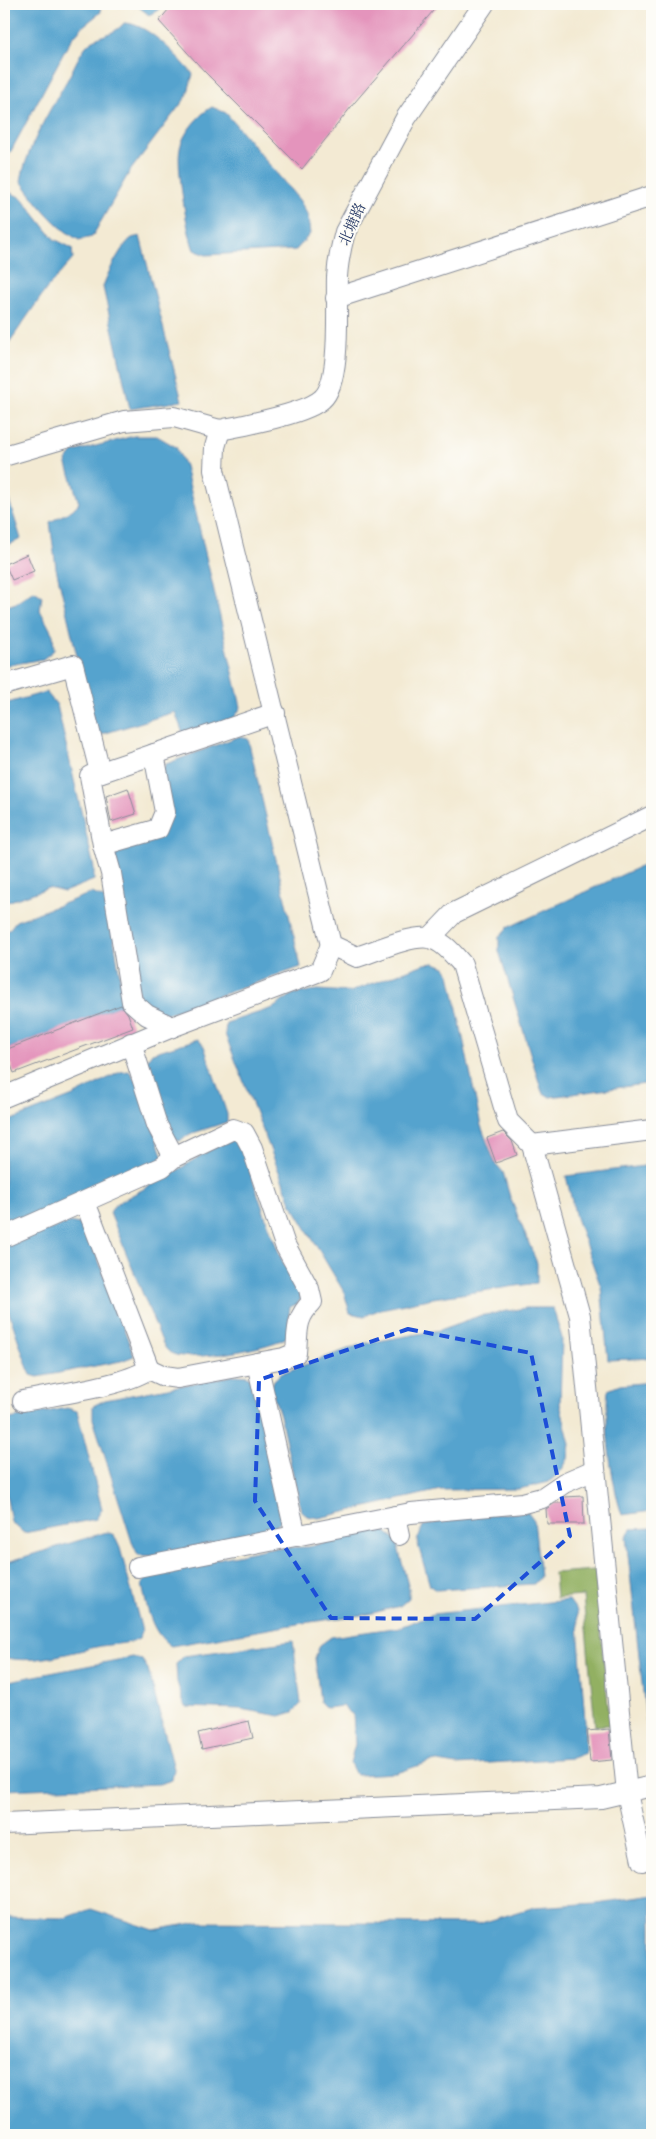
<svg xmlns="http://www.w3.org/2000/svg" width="656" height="2139" viewBox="0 0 656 2139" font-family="'Gentium Book Plus','Noto Serif SC',serif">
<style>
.forest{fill:#92b062;stroke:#567060}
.water{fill:#54a3ce;stroke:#386996}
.building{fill:#e494bc}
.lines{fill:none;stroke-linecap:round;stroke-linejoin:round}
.minor-casing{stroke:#878c98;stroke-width:22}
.minor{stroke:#fff;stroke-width:20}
.marked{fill:none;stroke:#1d4ed8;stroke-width:4;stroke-dasharray:10 6;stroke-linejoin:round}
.labels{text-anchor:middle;stroke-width:4;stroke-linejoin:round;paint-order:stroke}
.street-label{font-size:15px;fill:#1b2f5e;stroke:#fdfcf7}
</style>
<rect width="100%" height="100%" fill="#fdfcf7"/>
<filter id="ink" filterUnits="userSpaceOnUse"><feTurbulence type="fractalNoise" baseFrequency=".02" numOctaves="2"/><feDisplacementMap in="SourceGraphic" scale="10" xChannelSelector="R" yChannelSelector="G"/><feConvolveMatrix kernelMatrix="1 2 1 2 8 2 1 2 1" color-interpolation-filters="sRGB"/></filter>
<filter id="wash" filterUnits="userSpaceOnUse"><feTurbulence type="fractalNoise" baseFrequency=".0096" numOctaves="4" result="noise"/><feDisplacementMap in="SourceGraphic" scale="20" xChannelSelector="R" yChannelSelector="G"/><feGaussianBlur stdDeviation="1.12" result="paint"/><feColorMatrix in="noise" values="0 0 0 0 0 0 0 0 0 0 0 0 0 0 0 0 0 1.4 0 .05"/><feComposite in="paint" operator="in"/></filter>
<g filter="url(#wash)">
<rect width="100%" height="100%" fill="#f3ead3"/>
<polygon class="forest" points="595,1570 610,1725 595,1726 583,1596 556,1598 554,1573"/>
<g class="water">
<polygon points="4,4 100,4 101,12 82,27 70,41 4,164"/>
<polygon points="135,4 163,4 158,10 149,15"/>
<path d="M124,23c24,0 54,34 69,51l-6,22 -57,75 -38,66 -13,3c-23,-12 -42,-37 -58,-59 5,-32 31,-75 48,-104 5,-10 10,-22 17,-31 12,-13 27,-9 38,-23z"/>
<path d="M212,107l14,6 74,88 8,15 2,18 -14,16 -90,5 -12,-5c-7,-17 -18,-85 -14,-102 3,-15 19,-34 32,-41z"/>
<polygon points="9,192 22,198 54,239 72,248 73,259 47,288 4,350 4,199"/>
<path d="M140,236l42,165 -52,8 -27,-122c3,-11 19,-43 29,-49 2,-1 5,-1 8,-2z"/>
<polygon points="134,436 157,436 176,447 185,466 241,707 235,717 184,736 175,712 96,736 56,568 50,522 72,510 79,503 66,461 73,452"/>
<polygon points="4,484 21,539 4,547"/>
<polygon points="34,591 42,596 40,610 53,635 54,650 43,659 4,666 4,607 16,603"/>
<polygon points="46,692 57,705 94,868 94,880 64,892 48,888 4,903 4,704"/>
<polygon points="240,736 248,739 301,967 164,1015 140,1003 115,852 118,846 161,833 160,773 166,764"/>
<polygon points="652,861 652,1083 550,1097 542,1092 499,951 499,937 507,928"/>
<polygon points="92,893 108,900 124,1004 5,1050 4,933 8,931 16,921"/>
<polygon points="435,963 445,967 450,974 481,1126 495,1163 503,1172 510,1197 537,1263 537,1283 433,1298 381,1309 364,1316 350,1313 344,1292 292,1205 225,1034 226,1023 273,1008 293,994 317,990 350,992 424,964"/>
<polygon points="198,1039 204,1046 227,1114 227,1122 190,1134 180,1141 170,1138 145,1063 152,1053"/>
<polygon points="129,1071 138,1083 163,1158 4,1230 4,1123 73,1096 120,1072"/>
<path d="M239,1137c13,40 26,81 42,121 6,14 19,26 20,41l-4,5 -7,3 -1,7 1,21c-14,13 -100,27 -117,19 -7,-3 -9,-8 -12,-15l-51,-126 3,-6 6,-5 51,-27 46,-29z"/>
<polygon points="652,1165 652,1358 608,1360 601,1287 576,1218 566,1176"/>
<polygon points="70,1222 80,1224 88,1232 134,1356 121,1361 38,1377 31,1375 27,1366 4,1298 4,1247"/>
<polygon points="525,1308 553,1308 562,1338 560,1404 570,1444 568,1459 561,1471 549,1482 519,1489 440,1490 319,1518 307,1516 301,1511 280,1415 271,1388 274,1380 282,1373 362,1344 440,1330 479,1316"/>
<polygon points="236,1375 248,1376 256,1384 282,1519 275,1528 152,1556 138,1555 132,1542 93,1419 93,1406 105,1400"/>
<path d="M652,1382v129l-30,4c-11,-33 -18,-91 -14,-125l12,-5z"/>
<polygon points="67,1408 77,1411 102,1509 96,1519 24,1533 11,1522 4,1481 4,1420"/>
<polygon points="528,1512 534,1520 540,1577 534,1584 436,1590 430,1586 417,1541 423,1526 464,1516"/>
<polygon points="652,1528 652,1742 648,1738 626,1537 631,1529"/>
<path d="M370,1531h15l11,9 13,49v9l-9,8 -31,8 -66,9 -132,23c-20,-13 -24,-39 -29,-61l4,-9 62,-15 62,-13 38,-1z"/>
<path d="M107,1532l7,3 6,13 22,83 -3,8c-12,5 -25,5 -38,7 -30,6 -64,18 -94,12l-3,-5v-90z"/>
<polygon points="569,1600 577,1611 585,1721 585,1753 572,1758 457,1765 432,1761 396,1773 356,1775 350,1763 355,1744 353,1715 342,1706 326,1708 320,1702 315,1658 320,1645 331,1637 400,1627 433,1614"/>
<polygon points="293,1641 301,1704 293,1712 280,1716 240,1709 185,1707 177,1682 176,1664 184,1656"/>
<polygon points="133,1657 142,1660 148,1669 174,1769 172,1780 159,1784 4,1790 4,1682"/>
<polygon points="652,1895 652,2135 4,2135 4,1917 65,1918 91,1909 154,1930 199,1922 478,1924 535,1907 597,1903"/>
</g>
<g id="blocks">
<g class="building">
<polygon points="173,4 439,4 355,102 302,169 205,72 159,21"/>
<polygon points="27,554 34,571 12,580 5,564"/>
<polygon points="128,788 136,814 111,822 106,796"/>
<polygon points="121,1005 128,1014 133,1028 14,1073 5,1050"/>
<polygon points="503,1132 512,1141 517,1155 496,1163 487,1138"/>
<polygon points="583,1496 584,1524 547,1524 546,1509 555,1503 563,1503 563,1498 565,1497"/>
<polygon points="249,1721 253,1738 202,1749 198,1733"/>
<polygon points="609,1729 612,1760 590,1762 587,1731"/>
</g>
</g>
</g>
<g filter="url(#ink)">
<use href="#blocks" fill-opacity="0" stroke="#878c98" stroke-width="1"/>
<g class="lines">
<g class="minor-casing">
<g id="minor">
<polyline points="336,298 652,196"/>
<path d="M220,430l-5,17 -1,23 117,475 26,12c19,-6 53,-22 72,-19 14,3 24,16 33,26l46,157 24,24 48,171 47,477 15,68"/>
<path d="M220,430c24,-5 86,-16 102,-31 20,-17 14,-95 15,-122 1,-16 4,-30 8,-45l61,-114 78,-114"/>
<polyline points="4,456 124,421 174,417 220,430"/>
<polyline points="4,685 73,665 100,772"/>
<polyline points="103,845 158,829 165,812 154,754"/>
<polyline points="430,938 454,913 652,816"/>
<polyline points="172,1027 147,1015 132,1002 111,873 103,845 90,776 275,713"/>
<polyline points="131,1043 157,1125 174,1157"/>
<polyline points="4,1097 172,1027 320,971 331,945"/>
<polyline points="532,1145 652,1130"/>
<polyline points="85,1202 149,1369"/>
<path d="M4,1237l158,-70 12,-10 59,-28 11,4 8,15 33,97 24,44 3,13c-17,17 -14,28 -16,51l-12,5 -106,20 -14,-2 -15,-7c-28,18 -92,25 -126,32"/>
<polyline points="257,1363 296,1536"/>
<polyline points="395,1516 399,1535"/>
<polyline points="138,1567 411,1513 523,1503 542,1498 564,1483 594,1470"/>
<polyline points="4,1824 601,1798 652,1786"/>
</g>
</g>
<use href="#minor" class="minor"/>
</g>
</g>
<path class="marked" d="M408,1329l123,24 39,183 -95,83 -144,-1 -76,-117 4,-121z"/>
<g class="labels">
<g class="street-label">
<text transform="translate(352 224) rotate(-66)" y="5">北塘路</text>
</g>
</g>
<rect width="656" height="2139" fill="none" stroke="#fdfcf7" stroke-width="20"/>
</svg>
